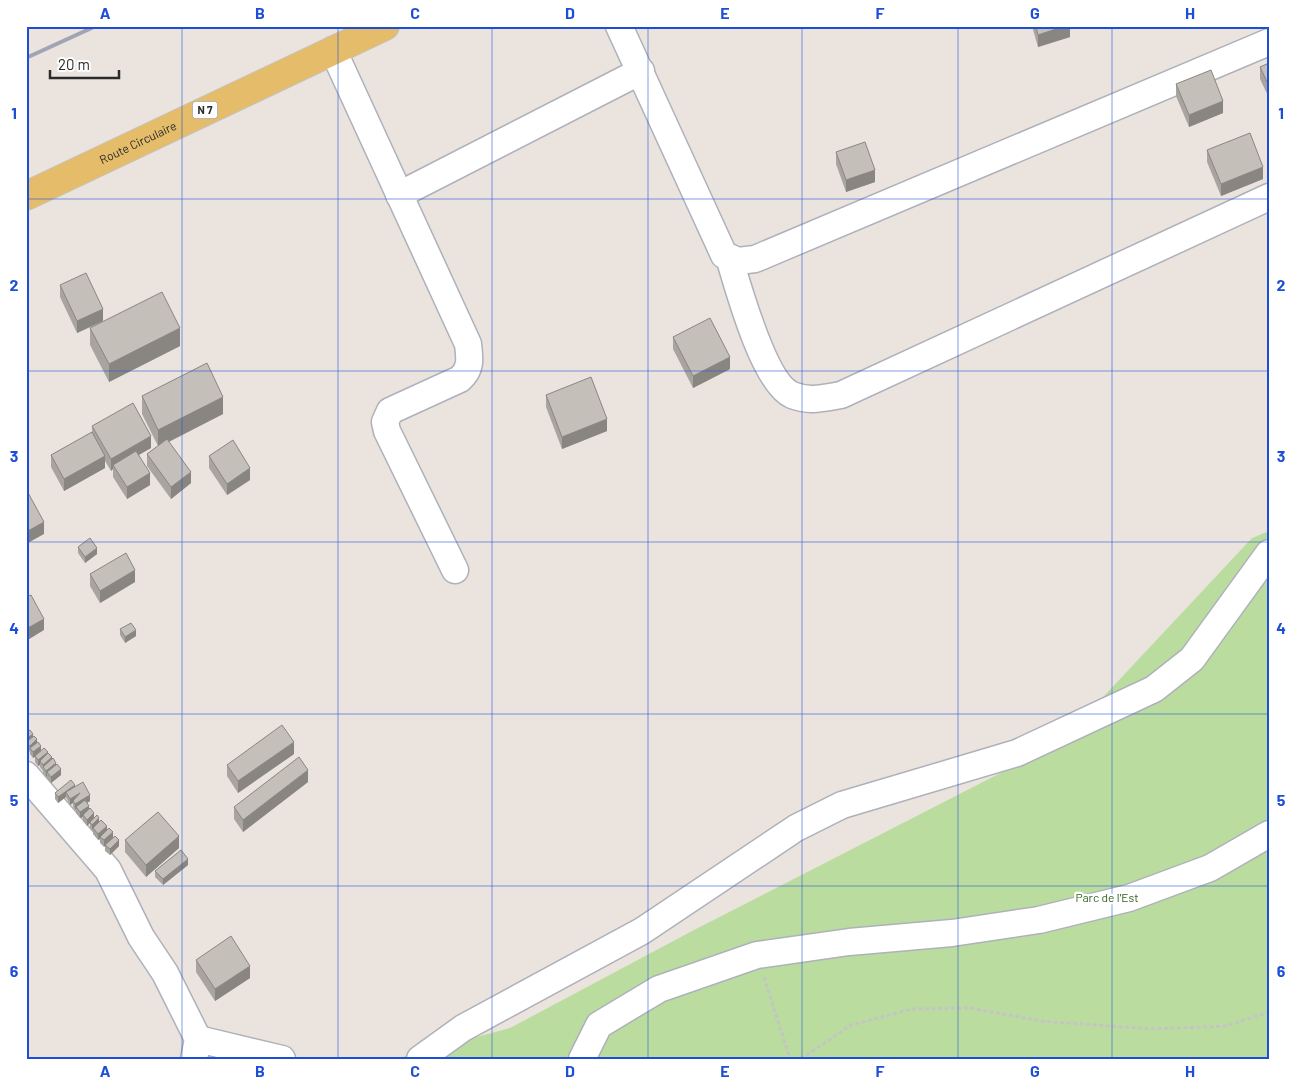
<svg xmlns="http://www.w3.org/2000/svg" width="1295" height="1085" viewBox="0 0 1295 1085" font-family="Barlow,sans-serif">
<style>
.green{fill:#badd9f}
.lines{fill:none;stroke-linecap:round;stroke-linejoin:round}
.street-casing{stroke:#aeb1ba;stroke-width:29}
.primary-casing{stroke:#c4c4c4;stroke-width:30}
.path{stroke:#c4c4c4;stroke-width:3;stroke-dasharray:4 2.5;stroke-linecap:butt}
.street{stroke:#fff;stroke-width:26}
.primary{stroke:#e4bc6a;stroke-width:28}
.rail{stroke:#a1a5b3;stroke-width:4}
.wall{fill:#a9a49f}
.shaded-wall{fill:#898682}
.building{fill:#c4bfb9;stroke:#898682}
.grid{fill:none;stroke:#1d4ed8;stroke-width:1;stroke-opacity:0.55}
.labels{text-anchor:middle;stroke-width:4.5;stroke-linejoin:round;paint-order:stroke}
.shield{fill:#fff;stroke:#6b6b6b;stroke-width:1}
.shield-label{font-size:11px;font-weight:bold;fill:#2b2b2b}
.street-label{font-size:12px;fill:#2b2b2b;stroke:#fff}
.park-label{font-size:12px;fill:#346121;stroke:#fff}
.neatline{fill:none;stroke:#1d4ed8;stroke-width:2}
.grid-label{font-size:16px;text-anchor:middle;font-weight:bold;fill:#1d4ed8}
</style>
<rect width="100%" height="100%" fill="#ebe4de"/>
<polygon class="green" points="1269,531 1269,1059 395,1059 510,1028 694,930 1061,742 1252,538"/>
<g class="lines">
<g class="street-casing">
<g id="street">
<polyline points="619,26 724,255 738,261 755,259 1269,42"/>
<path d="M333,50l135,294c2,16 3,25 -8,35l-70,32 -5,11 2,9 68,139"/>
<polyline points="399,195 641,71"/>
<path d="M729,257c9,30 35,126 63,138 17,7 31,3 49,0l428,-198"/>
<polyline points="26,775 108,870 141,937 165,973 198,1039 194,1059"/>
<polyline points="198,1039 282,1059"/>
<polyline points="420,1059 463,1028 642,931 796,828 842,805 1017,753 1154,689 1192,659 1269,553"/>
<polyline points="582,1059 599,1025 659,989 757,955 849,942 952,933 1039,920 1129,898 1210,868 1269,834"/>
</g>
</g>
<g class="primary-casing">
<g id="primary">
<path id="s1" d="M26,196l359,-170"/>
</g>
</g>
<g class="path">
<polyline points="764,977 790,1059"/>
<polyline points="801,1059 851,1025 912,1009 970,1008 1041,1021 1151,1029 1226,1026 1269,1012"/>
</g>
<use href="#street" class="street"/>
<use href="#primary" class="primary"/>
<polyline class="rail" points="26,58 96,26"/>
</g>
<g class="wall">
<polygon points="1032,26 1070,26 1070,37 1038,47"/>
<polygon points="1269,63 1269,98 1260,79 1260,67"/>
<polygon points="1176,84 1223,113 1189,127 1176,96"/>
<polygon points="1207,150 1263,179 1221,196 1207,162"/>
<polygon points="836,152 875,182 846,192 836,164"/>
<polygon points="60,285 103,321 77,333 60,297"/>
<polygon points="90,328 180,346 109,382 90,345"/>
<polygon points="673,337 730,369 693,388 673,349"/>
<polygon points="546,395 607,431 562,449 546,407"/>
<polygon points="142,396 223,414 169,442 191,483 171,499 147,466 147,454 158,446 142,414"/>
<polygon points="92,426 151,448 139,455 150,485 127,499 113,477 113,469 111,471 105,461 105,468 64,491 51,467 51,455 92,432"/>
<polygon points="209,456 250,480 227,495 209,468"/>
<polygon points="78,547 97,554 85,563 78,553"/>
<polygon points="90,574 135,582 100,603 90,586"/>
<polygon points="120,629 136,636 125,643 120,635"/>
<polygon points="26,727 27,732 33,736 37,742 41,751 48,754 56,765 61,775 51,783 47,778 47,776 46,777 43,773 43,771 40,767 40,765 38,766 35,762 35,757 33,758 30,754 30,752 26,748"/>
<polygon points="294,754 238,793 227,776 227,765"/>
<polygon points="308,782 243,832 234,819 234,807"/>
<polygon points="75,787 90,801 87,803 89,809 94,818 107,830 119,846 110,855 105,851 105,845 104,847 100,843 100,838 98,840 93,834 93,830 90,828 90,823 87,826 83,821 83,817 80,818 76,813 76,809 75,810 73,807 73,803 70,805 66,797 58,803 55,799 55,793"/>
<polygon points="125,840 179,848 146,877 125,852"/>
<polygon points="188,865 163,885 155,877 155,871"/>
<polygon points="196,960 250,978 215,1001 196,972"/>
</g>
<g class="shaded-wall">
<polygon points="1065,26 1070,26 1070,37 1038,47 1038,35"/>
<polygon points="1223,101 1223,113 1189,127 1189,115"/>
<polygon points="1263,167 1263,179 1221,196 1221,184"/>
<polygon points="875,170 875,182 846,192 846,180"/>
<polygon points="103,309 103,321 77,333 77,321"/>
<polygon points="180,328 180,346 109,382 109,364"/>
<polygon points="730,357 730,369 693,388 693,376"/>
<polygon points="223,397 223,414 158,447 158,430"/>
<polygon points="607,419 607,431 562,449 562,437"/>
<polygon points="151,436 151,448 115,468 113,465 113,469 111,471 111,459"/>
<polygon points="105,456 105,468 64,491 64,479"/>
<polygon points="250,468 250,480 227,495 227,484"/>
<polygon points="191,472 191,483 171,499 171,487"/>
<polygon points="150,473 150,485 127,499 127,487"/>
<polygon points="44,522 44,534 26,544 26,532"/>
<polygon points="97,548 97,554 85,563 85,557"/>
<polygon points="135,570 135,582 100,603 100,591"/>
<polygon points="44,619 44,630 26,641 26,629"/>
<polygon points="136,630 136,636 125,643 125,637"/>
<polygon points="33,734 33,740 26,742 26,739"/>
<polygon points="37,739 37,745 30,748 30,752 30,746"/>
<polygon points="294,742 294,754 238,793 238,781"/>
<polygon points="41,746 41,752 33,758 33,752"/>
<polygon points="48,752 48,758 40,761 40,765 38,766 38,760"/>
<polygon points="52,757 52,763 43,767 43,771 43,765"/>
<polygon points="56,763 56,769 47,772 47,776 46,777 46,771"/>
<polygon points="61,769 61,775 51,783 51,777"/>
<polygon points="308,770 308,782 243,832 243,820"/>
<polygon points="75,785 75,791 66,792 66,797 58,803 58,797"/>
<polygon points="80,793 73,801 73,803 70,805 70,799"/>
<polygon points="90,795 90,801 77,809 76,807 76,809 75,810 75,804"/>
<polygon points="89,806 89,812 83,815 83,817 80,818 80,812"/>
<polygon points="94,813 94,819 87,826 87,820"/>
<polygon points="99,818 99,824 93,828 92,831 92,825"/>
<polygon points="107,826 107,832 98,840 98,834"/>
<polygon points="113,832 113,838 104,847 104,840"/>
<polygon points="179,836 179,848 146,877 146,865"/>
<polygon points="119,840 119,846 110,855 110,849"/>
<polygon points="188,859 188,865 163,885 163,879"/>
<polygon points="250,966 250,978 215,1001 215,989"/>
</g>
<g class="building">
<polygon points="1036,26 1065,26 1038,35"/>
<polygon points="1269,63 1269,86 1260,67"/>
<polygon points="1211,70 1223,101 1189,115 1176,84"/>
<polygon points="1250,133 1263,167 1221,184 1207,150"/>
<polygon points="865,142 875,170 846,180 836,152"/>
<polygon points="86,273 103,309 77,321 60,285"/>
<polygon points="162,292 180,328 109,364 90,328"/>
<polygon points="710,318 730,357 693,376 673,337"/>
<polygon points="207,363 223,397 158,430 142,396"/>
<polygon points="591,377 607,419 562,437 546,395"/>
<polygon points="133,403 151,436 111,459 92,426"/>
<polygon points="92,432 105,456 64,479 51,455"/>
<polygon points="167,439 191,472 171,487 147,454"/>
<polygon points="233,440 250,468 227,484 209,456"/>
<polygon points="136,451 150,473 127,487 113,465"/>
<polygon points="26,489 44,522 26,532"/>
<polygon points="90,538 97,548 85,557 78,547"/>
<polygon points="126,553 135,570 100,591 90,574"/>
<polygon points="31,595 44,619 26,629 26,597"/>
<polygon points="131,623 136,630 125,637 120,629"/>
<polygon points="282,725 294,742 238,781 227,765"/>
<polygon points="30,730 33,734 26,739 26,733"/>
<polygon points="34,736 37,739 30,746 26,742"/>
<polygon points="38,742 41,746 33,752 30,748"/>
<polygon points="44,748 48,752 38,760 35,756"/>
<polygon points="48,753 52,757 43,765 40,761"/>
<polygon points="299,757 308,770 243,820 234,807"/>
<polygon points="53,758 56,763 46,771 43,767"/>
<polygon points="57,764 61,769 51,777 47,772"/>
<polygon points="71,780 75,785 58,797 55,793"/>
<polygon points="83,782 90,795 75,804 73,801 80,793 70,799 66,792"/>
<polygon points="85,800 89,806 80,812 76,807"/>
<polygon points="90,808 94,813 87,820 83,815"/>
<polygon points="158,812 179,836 146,865 125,840"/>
<polygon points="97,815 99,818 92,825 90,822"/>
<polygon points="101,820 107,826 98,834 93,828"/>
<polygon points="109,828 113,832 104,840 100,837"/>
<polygon points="115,836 119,840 110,849 105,845"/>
<polygon points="181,850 188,859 163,879 155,871"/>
<polygon points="231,936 250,966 215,989 196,960"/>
</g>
<path class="grid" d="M182,26v1033M338,26v1033M492,26v1033M648,26v1033M802,26v1033M958,26v1033M1112,26v1033M26,199h1243M26,371h1243M26,542h1243M26,714h1243M26,886h1243"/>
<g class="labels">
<rect class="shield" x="192.5" y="101.5" width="25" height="17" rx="4"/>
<g class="shield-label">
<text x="205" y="114">N 7</text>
</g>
<g class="street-label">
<text dy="4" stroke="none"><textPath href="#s1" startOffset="124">Route Circulaire</textPath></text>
</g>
<g class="park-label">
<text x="1107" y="902">Parc de l'Est</text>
</g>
</g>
<rect width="1295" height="1085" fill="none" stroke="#ffffff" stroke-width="55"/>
<path d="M50 70v8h69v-8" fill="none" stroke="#2b2b2b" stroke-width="2.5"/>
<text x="58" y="70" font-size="15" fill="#2b2b2b" stroke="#ffffff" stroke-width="4" paint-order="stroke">20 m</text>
<rect x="28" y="28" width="1240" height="1030" class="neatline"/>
<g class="grid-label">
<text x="105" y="19">A</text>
<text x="260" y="19">B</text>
<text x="415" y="19">C</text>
<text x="570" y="19">D</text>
<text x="725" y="19">E</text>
<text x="880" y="19">F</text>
<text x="1035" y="19">G</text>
<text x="1190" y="19">H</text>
<text x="14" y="119">1</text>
<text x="1281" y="119">1</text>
<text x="14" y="291">2</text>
<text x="1281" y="291">2</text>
<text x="14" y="462">3</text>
<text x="1281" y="462">3</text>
<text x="14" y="634">4</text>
<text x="1281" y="634">4</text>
<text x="14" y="806">5</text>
<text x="1281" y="806">5</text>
<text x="14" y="977">6</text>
<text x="1281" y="977">6</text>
<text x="105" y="1077">A</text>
<text x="260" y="1077">B</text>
<text x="415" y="1077">C</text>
<text x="570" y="1077">D</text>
<text x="725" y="1077">E</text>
<text x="880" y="1077">F</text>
<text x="1035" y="1077">G</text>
<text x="1190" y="1077">H</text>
</g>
</svg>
